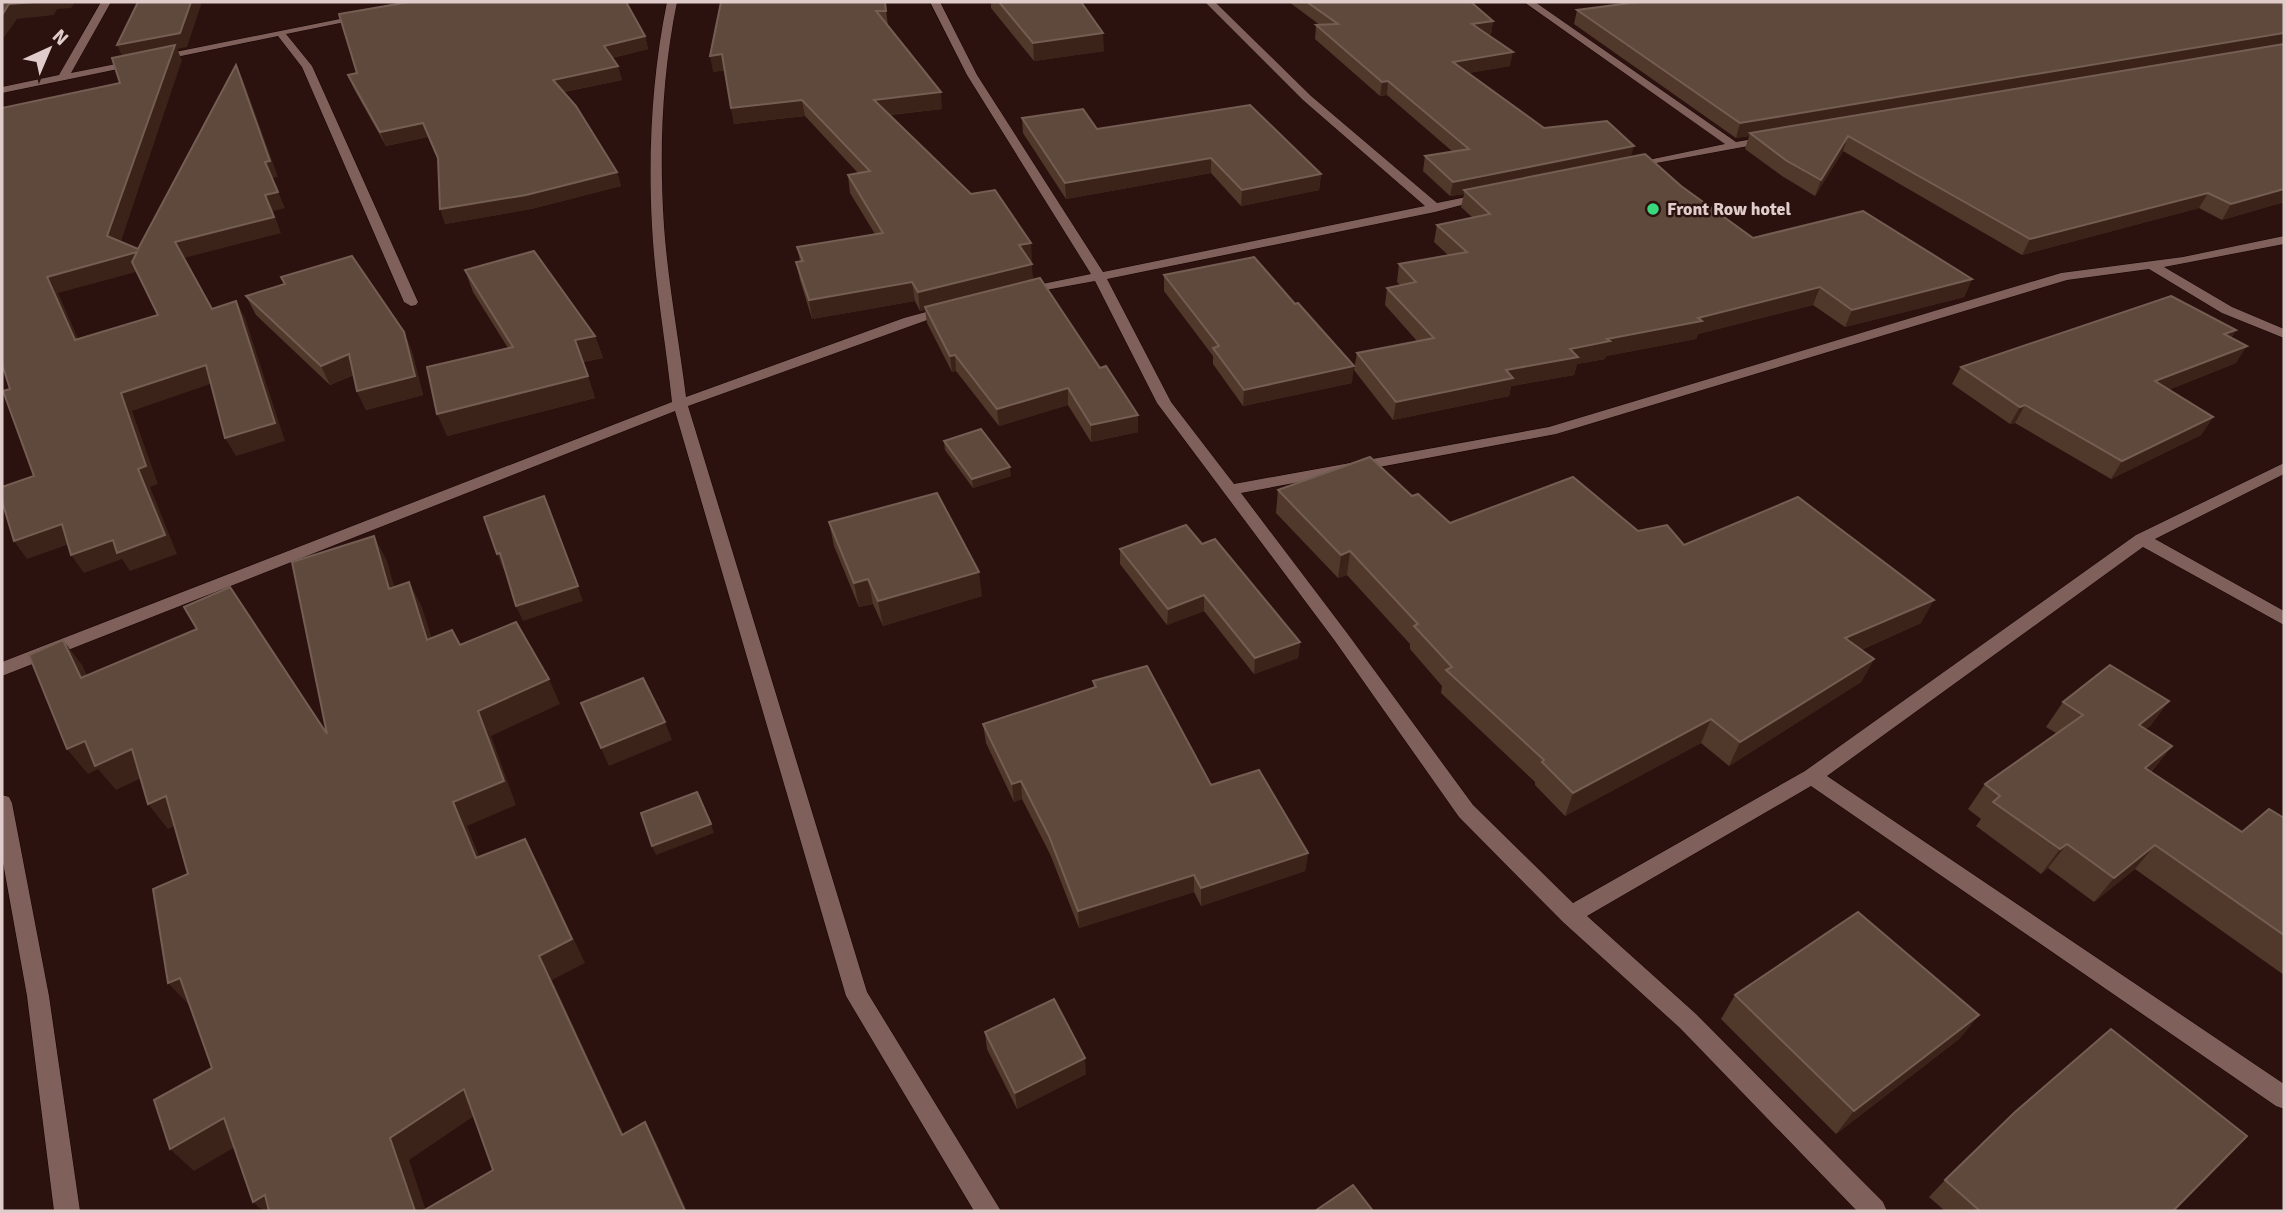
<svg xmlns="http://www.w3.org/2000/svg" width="2286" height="1213" viewBox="0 0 2286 1213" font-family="Signika,sans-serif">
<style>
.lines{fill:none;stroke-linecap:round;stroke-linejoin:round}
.minor-casing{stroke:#130101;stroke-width:1}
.minor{fill:#7f605b;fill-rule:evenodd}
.wall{fill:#50392b}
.shaded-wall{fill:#3b2319}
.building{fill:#5f493c;stroke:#745e53;stroke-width:2;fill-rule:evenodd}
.poi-dot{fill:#39d87f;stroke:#2c120f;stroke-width:2.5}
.labels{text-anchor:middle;stroke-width:5;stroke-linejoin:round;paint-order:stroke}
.far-poi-label{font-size:18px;font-weight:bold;fill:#e0cdcb;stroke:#2c120f;text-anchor:start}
</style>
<rect width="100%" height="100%" fill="#2c120f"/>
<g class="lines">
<g class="minor-casing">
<g id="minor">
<polygon points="101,2 111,2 71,73 365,14 365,18 286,34 312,66 418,302 416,305 411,306 404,302 302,67 278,36 2,93 2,87 59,75"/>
<path d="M667,2h10c-15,73 -18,150 -13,224 4,57 15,114 22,171l218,-79 44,-12 7,4 -267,96 179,586 134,219h-27l-128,-215 -171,-585 -673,265v-14l670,-260c-6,-58 -17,-117 -20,-176 -4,-74 0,-151 15,-224z"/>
<polygon points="930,2 940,2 977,75 1103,272 1425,206 1303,100 1205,2 1215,2 1311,96 1437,203 1486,193 1492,197 1435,212 1107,279 1171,402 1234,484 1549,427 2061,273 2183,257 2284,236 2284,244 2164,267 2232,307 2284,329 2284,338 2222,313 2149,269 2067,280 1556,434 1241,493 1347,633 1473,805 1573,903 1805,771 2136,535 2284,463 2284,474 2155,539 2284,611 2284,625 2143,547 1827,776 2284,1084 2284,1109 2276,1106 1811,786 1587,916 1696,1014 1883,1202 1887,1211 1857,1211 1680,1028 1563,922 1459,817 1335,641 1157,403 1095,281 1018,295 1018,289 1091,274 967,75"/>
<polygon points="1524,2 1535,2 1736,142 1770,136 1776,139 1770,142 1629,168 1629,164 1725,144"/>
<polygon points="2,795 9,797 12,803 49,996 80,1211 54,1211 27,996 2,857"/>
</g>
</g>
<use href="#minor" class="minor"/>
</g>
<g class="wall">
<polygon points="885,2 888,26 942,109 890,115 1032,261 1030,261 1033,280 1100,368 1138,415 1138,432 1091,442 1068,405 999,426 956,371 952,372 927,323 925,310 920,311 915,301 812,319 800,280 796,262 800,261 797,247 875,234 850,193 848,175 858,173 805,116 734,124 725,70 713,72"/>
<polygon points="991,2 1081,2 1104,51 1034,61 991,8"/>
<polygon points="1289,2 1471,2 1493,21 1491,34 1488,35 1510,66 1468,73 1544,128 1631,156 1681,186 1753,238 1972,279 1964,297 1845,327 1813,305 1698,334 1696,339 1606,356 1605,359 1577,364 1574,375 1511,386 1509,396 1393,420 1354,370 1357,353 1417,341 1385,305 1387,288 1400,285 1397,282 1399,264 1448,255 1434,242 1437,225 1473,218 1461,207 1464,194 1450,196 1423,171 1425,156 1453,152 1387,95 1380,96 1315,39 1316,25 1320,25"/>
<polygon points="1577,10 2284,202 2222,220 2199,208 2022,255 1843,151 1815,196 1782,176 1745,149 1749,136 1736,138 1574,24"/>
<polygon points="645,36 648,49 612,58 622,80 564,92 617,172 621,186 531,209 445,224 438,160 428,137 386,146 354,89 348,75"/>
<polygon points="1022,118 1097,129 1321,174 1319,190 1241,206 1211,173 1066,199 1023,133"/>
<polygon points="465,270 595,336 603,358 583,362 595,398 447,436 508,348 473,292"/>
<polygon points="1164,275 1352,383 1243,406 1213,364 1213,356 1164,291"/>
<polygon points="281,277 404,332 412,352 423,395 366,410 357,391 354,375 330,385 256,315 246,296 284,284"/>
<polygon points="2236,330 2231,338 2236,363 2168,390 2213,417 2201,435 2111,479 2015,423 2010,424 1952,384 1961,367"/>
<polygon points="944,441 1011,476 973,488 945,450"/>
<polygon points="1278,490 1412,496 1450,523 1638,531 1921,623 1861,650 1874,659 1861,682 1729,766 1701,743 1565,816 1535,785 1535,782 1441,693 1442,686 1410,649 1410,644 1347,575 1338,578 1276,513"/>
<polygon points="829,522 982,596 883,626 873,604 859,607 834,546"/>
<polygon points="1202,544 1300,642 1298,658 1254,674 1204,611 1167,625 1120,564 1120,549"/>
<polygon points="1093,681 1211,785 1308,853 1305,871 1201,906 1194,892 1079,928 1050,854 1022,799 1014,802 986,743 983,724 1094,688"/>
<polygon points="2169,701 2150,726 2145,729 2172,746 2151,772 2242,832 2284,818 2284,975 2135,869 2094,902 2048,868 2041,874 1976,826 1981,819 1968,809 1985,784 2056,733 2046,727 2063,702"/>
<polygon points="1735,995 1979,1015 1959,1039 1836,1134 1721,1019"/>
<polygon points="985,1032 1086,1074 1017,1109 987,1049"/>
<polygon points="1945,1180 2173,1211 1945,1211 1929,1197"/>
</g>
<g class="shaded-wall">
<polygon points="35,2 75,2 71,8 57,9 54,15 17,19 2,40 2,15 9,4"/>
<polygon points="191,2 202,2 187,47 177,49 182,60 117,253 107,236 124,60 117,45"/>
<polygon points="1493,21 1491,34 1470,37 1472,24"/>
<polygon points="1103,33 1104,51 1034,61 1033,43"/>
<polygon points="2284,33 2284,44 1750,133 1749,136 1736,138 1740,123"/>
<polygon points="645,36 648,49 607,59 604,46"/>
<polygon points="1513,52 1510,66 1451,76 1453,62"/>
<polygon points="722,54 726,70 713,72 710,56"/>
<polygon points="236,65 243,80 278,177 272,178 285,208 273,211 281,233 184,258 175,242 265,195 265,162"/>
<polygon points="618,66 622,80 558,93 553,80"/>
<polygon points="1388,81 1387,95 1380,96 1382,82"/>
<polygon points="941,92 942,109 877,116 874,100"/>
<polygon points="802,100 805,116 734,124 731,108"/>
<polygon points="423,123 428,137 386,146 380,132"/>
<polygon points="1848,136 1843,151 1815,196 1821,180"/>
<polygon points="1634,146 1630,160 1464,190 1464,194 1450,196 1453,182"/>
<polygon points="1211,158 1211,173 1066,199 1065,183"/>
<polygon points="617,172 621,186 531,209 445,224 440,209"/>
<polygon points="1321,174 1319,190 1241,206 1242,190"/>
<polygon points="2284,189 2284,202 2222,220 2231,204"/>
<polygon points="2208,193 2199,208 2022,255 2030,239"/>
<polygon points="1031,243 1032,261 1020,263 1019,245"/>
<polygon points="137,252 147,269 58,293 86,357 75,340 47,277"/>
<polygon points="1032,264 1033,282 925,307 925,310 920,311 918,292"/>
<polygon points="1972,279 1964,297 1845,327 1852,310"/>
<polygon points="912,282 915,301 812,319 809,300"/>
<polygon points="1820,287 1813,305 1698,334 1696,339 1606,356 1605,359 1577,364 1574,375 1511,386 1509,396 1393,420 1396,402 1506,370 1570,349 1607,339 1698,318"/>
<polygon points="236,301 245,318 285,441 236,456 225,438"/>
<polygon points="2236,330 2225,347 2224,334"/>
<polygon points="404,332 412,352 423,395 366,410 357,391"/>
<polygon points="595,336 603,358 582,362 575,340"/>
<polygon points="2247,346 2236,363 2145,399 2155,381"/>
<polygon points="349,354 358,373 330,385 321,366"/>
<polygon points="955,355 956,371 952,372 950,356"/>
<polygon points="206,365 216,382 132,411 158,484 150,487 177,554 130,571 122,559 84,573 71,555 138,469 121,393"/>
<polygon points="1354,366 1352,383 1243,406 1244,390"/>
<polygon points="588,376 595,398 447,436 437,414"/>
<polygon points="1068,388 1068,405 999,426 997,409"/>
<polygon points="2025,405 2015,423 2010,424 2020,407"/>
<polygon points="1138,415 1138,432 1091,442 1091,425"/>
<polygon points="2213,417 2201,435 2111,479 2122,461"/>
<polygon points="1010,467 1011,476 973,488 972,479"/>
<polygon points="544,496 583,601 523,621 516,606"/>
<polygon points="62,524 75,542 27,559 14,541"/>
<polygon points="374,536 387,561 402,614 389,589"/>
<polygon points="1350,551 1347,575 1338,578 1341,555"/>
<polygon points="500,553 506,568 503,569 497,554"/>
<polygon points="979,572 982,596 883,626 878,601"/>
<polygon points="868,579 873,604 859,607 854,583"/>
<polygon points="409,582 422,607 440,665 427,640"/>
<polygon points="1204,595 1204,611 1167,625 1168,609"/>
<polygon points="1934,600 1921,623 1833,662 1845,638"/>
<polygon points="63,640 82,665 100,703 81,678"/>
<polygon points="1300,642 1298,658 1254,674 1255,658"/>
<polygon points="1874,659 1861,682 1729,766 1740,742"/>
<polygon points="549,679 560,704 491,736 516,805 467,826 490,883 476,858 453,802 478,711"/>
<polygon points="2169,701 2150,726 2120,750 2139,725"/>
<polygon points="1711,719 1701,743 1565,816 1573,793"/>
<polygon points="665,722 672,740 609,766 601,748"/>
<polygon points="85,741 132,749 152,773 116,790 98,769 88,774 67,749"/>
<polygon points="2172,746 2152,770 2126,792 2145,768"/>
<polygon points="1021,781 1022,799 1014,802 1012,784"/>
<polygon points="166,796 185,821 168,829 148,804"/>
<polygon points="711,824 714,833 656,855 652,846"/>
<polygon points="525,839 538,864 585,963 552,980 634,1157 622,1135 539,956"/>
<polygon points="2067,844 2048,868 2041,874 2060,849"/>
<polygon points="2155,845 2135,869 2094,902 2114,878"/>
<polygon points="1308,853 1305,871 1201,906 1201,888"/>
<polygon points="1194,875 1194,892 1079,928 1078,911"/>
<polygon points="180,978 190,1006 168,983"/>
<polygon points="1979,1015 1959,1039 1836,1134 1854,1111"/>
<polygon points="1085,1058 1086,1074 1017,1109 1015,1093"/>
<polygon points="464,1089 480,1112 409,1160 426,1211 415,1211 390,1138"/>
<polygon points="224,1118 247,1140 194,1171 170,1149"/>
<polygon points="645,1122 657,1144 687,1211 685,1211"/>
<polygon points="265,1195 282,1211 263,1211 253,1202"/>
</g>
<g class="building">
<polygon points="2,2 35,2 9,4 2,15"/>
<polygon points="138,2 191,2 180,33 117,45"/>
<polygon points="409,2 626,2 645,36 604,46 618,66 553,80 576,106 617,172 526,195 440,209 438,158 423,123 380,132 348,75 357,73 339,14"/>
<polygon points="721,2 885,2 886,11 876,11 941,92 874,100 971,194 995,190 1031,243 1019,245 1032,264 918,292 912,282 809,300 796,262 803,261 797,247 883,233 848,175 870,171 802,100 731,108 722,54 710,56"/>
<polygon points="999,2 1081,2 1103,33 1033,43"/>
<polygon points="1307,2 1471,2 1493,21 1472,24 1513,52 1453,62 1544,128 1607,121 1634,146 1453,182 1425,156 1469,149 1388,81 1382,82 1316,25 1338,24"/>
<polygon points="1638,2 2284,2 2284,33 1740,123 1577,10"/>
<polygon points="2284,44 2284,189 2231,204 2208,193 2030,239 1848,136 1821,180 1787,161 1750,133"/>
<path d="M175,45l-68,191 31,13 98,-184 34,96 -5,1 13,30 -13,3 9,22 -99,25 37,67 24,-8 39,122 -50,15 -19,-73 -85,28 25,73 -8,3 27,66 -48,18 -4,-13 -42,15 -9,-31 -48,17 -12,-40v-14l32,-11 -31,-85 7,-2 -8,-25v-256l118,-25 -8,-25zM137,252l-5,10 26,53 -83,25 -28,-63z"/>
<polygon points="1250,105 1321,174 1242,190 1211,158 1065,183 1022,118 1083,109 1097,129"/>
<polygon points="1645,154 1681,186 1753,238 1863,211 1972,279 1852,310 1820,287 1698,318 1702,321 1607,339 1610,341 1570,349 1578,357 1506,370 1513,378 1396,402 1357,353 1434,338 1387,288 1416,282 1399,264 1467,252 1437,225 1490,214 1464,190"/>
<polygon points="534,251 595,336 575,340 588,376 437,414 427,367 513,347 465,270"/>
<polygon points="352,256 404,332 415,376 357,391 349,354 321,366 246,296 285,284 281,277"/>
<polygon points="1254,257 1295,304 1298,303 1354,366 1244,390 1213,348 1219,346 1164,275"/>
<polygon points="1040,278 1100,368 1106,366 1138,415 1091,425 1068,388 997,409 955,355 950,356 925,307"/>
<polygon points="2171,296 2236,330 2224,334 2247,346 2155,381 2213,417 2122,461 2025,405 2020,407 1961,367"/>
<polygon points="981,429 1010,467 972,479 944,441"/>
<polygon points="1370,457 1412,496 1418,494 1450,523 1573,477 1638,531 1667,525 1684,545 1798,497 1934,600 1845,638 1874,659 1740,742 1711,719 1573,793 1542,762 1544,760 1446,670 1452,667 1414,626 1418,624 1350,551 1341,555 1278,490"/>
<polygon points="937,493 979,572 878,601 868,579 854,583 829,522"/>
<polygon points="544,496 578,586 516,606 500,553 497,554 484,517"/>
<polygon points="1186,525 1202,544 1215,539 1300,642 1255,658 1204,595 1168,609 1120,549"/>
<polygon points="374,536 389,589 409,582 427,640 452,630 460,645 516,622 549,679 478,711 504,781 453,802 476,858 525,839 572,939 539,956 622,1135 645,1122 685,1211 423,1211 493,1170 464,1089 390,1138 415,1211 269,1211 265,1195 253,1202 224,1118 170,1149 154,1100 212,1068 180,978 168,983 153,889 188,874 166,796 148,804 132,749 95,766 85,741 67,749 29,655 63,640 81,678 197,629 184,607 230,587 327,734 292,562"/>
<polygon points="2110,665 2169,701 2139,725 2172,746 2145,768 2242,832 2269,809 2284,818 2284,935 2155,845 2114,878 2067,844 2060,849 1993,802 2000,796 1985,784 2083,715 2063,702"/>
<polygon points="1147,666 1211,785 1259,770 1308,853 1201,888 1194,875 1078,911 1049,836 1021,781 1012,784 983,724 1096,687 1093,681"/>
<polygon points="643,678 665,722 601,748 581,703"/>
<polygon points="697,792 711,824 652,846 641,813"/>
<polygon points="1858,912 1979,1015 1854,1111 1735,995"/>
<polygon points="1054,999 1085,1058 1015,1093 985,1032"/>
<polygon points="2111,1029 2247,1136 2173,1211 1980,1211 1945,1180 2015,1112"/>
<polygon points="1353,1185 1373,1211 1315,1211"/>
</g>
<circle class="poi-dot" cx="1653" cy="209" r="7"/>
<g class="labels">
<g class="far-poi-label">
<text x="1667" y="215">Front Row hotel</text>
</g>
</g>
<rect width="2286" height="1213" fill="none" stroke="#e0cdcb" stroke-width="7"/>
<g transform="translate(49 49) rotate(44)" stroke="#2c120f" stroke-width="5" paint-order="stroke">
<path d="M0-5L12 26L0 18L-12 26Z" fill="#e0cdcb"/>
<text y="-10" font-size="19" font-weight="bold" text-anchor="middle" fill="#e0cdcb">N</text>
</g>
</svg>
